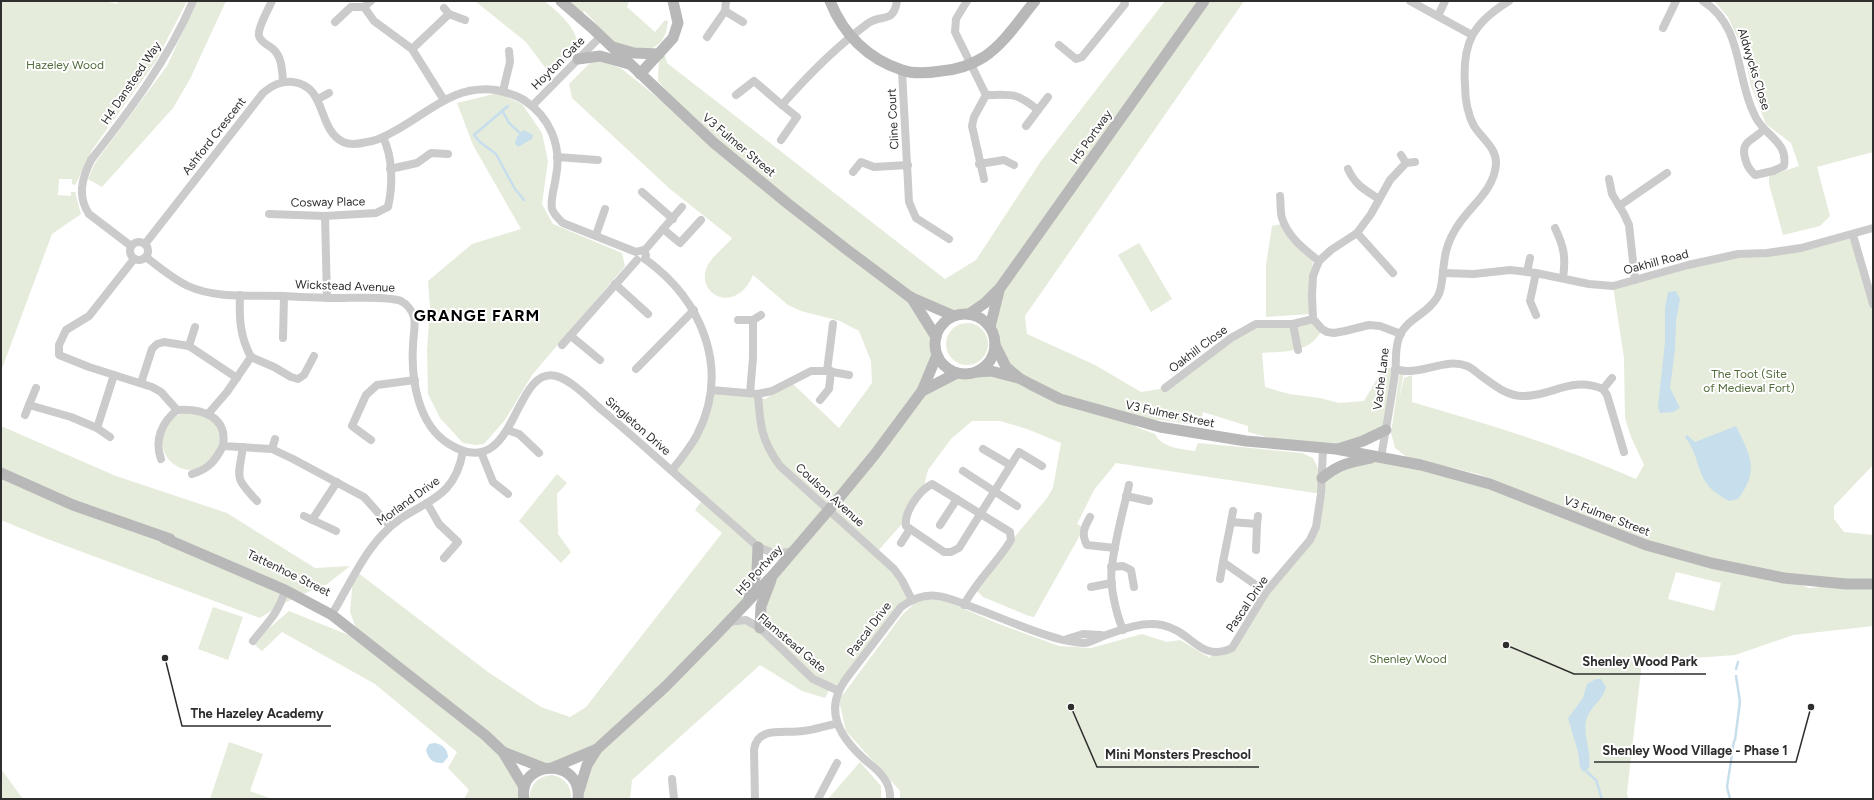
<svg xmlns="http://www.w3.org/2000/svg" width="1874" height="800" viewBox="0 0 1874 800" font-family="Figtree,sans-serif">
<style>
.green{fill:#e5ecdb;fill-rule:evenodd}
.water{fill:#c7deed}
.lines{fill:none;stroke-linecap:round;stroke-linejoin:round}
.stream{stroke:#c7deed;stroke-width:2.5}
.street{stroke:#cbcbcb;stroke-width:8}
.secondary{stroke:#b8b8b8;stroke-width:11}
.secondary-bridge{stroke:#b8b8b8;stroke-width:11}
.labels{text-anchor:middle;stroke-width:4;stroke-linejoin:round;paint-order:stroke}
.street-label{font-size:12px;fill:#2e2e2e;stroke:#fff}
.park-label{font-size:12px;fill:#526c3a;stroke:#fff}
.district-label{font-size:16px;font-weight:bold;letter-spacing:1px;fill:#000;stroke:#fff}
.leader{fill:none;stroke:#2e2e2e;stroke-width:1.5}
.callout-dot{fill:#2e2e2e;stroke:#fff;stroke-width:1.5}
.callout-label{font-size:13px;text-anchor:middle;font-weight:bold;fill:#2e2e2e;stroke:#fff;stroke-width:4;stroke-linejoin:round;paint-order:stroke}
</style>
<rect width="100%" height="100%" fill="#fff"/>
<g class="green">
<polygon points="1,1 105,1 117,4 118,1 187,1 156,61 92,150 77,182 75,185 72,184 72,179 59,179 58,195 71,196 71,192 75,192 81,214 52,234 1,371"/>
<polygon points="197,1 226,1 190,79 173,108 102,187 88,179 95,163 167,66"/>
<path d="M475,1h69c11,8 38,31 32,46 -4,10 -18,19 -26,27l-24,-32z"/>
<path d="M569,1h60l-2,6 28,25 10,-12 3,1c-2,17 -6,23 -21,30l-31,-8 -22,-18 2,-2 -12,-12 -2,3z"/>
<path d="M1165,1h79l-219,315 2,18 68,31 46,27 24,-4 91,-64 57,-5 9,10c-11,25 -37,22 -60,24l3,34 24,7 31,4 19,5 25,-2 20,-34 11,2 -9,61 -51,15 -64,-7 -23,-6v-6l-45,-14 -3,14 -39,-6 -31,-1 6,8 19,7c7,14 26,15 40,17l3,-8 104,10 11,5 9,19 59,-20 40,8 225,80 138,33 25,10 35,-3 -122,-23 -78,-23 -166,-65 -71,-17 -12,-9 -4,-15 9,-62h4l-5,28 5,-21 8,-3v27c76,22 151,45 224,77l8,-14 -13,-28 -6,-19 -1,-60 -11,-72 75,-21 79,-12 86,-18 20,69v161l-39,41v13l10,13 29,3v91l-80,9 -58,20 -93,7 -15,131 1,6h-728v-8l-54,-60 -7,-31 63,-85 14,-13 16,-3 16,3 51,22 60,22 32,2 51,-14 25,8 13,-2 30,18 2,-6 20,-4 34,-56 44,-52 10,-44 8,-1 -212,-32 -22,27 -17,34 7,4 -50,89 -5,-1 -46,-19 -10,-10 74,-89 6,-10 8,-45 -34,-14 -27,-8h-28l-21,18 -23,31 -5,19 -18,34 -4,2 -25,28 18,16 18,31 -6,4 -67,87 -9,-3 -5,10 -23,-7 -42,-26 -128,115 -2,19h-52l19,-49 -53,18 -42,-14 22,33 -2,12h-58l5,-9 -21,-22 9,-16 -82,-68 -93,-52 -20,19 -7,-6 11,-14 23,-20 62,25 11,8 -12,-32 3,-34 4,-6 131,100 53,35 29,10 16,-10 136,-174 -27,-23 8,-11 -31,-29 18,-22 21,-58 14,1 40,8 27,-16 47,45 33,-45 -1,-22 -12,-30 -19,-10 -39,-10 -13,-6 -35,-30c-18,43 -62,17 -44,-12 6,-9 17,-17 23,-25l-62,-49 -98,-91 -3,-14 20,-20 3,1 -5,-3 15,-1 20,8 90,72 -54,-60 1,-27 4,-5 4,14 278,216 31,-19 65,-99zM999,289l-9,38 5,13 23,37 -42,-5 -9,2 -10,-1 -35,17 15,-35 -2,-9 1,-9 -25,-40 43,19 15,-2zM759,548l16,6 18,-3 -20,24 -13,53 -14,-8 -17,2 29,-46zM1676,572l45,11 -7,28 -46,-12z"/>
<polygon points="1714,1 1873,1 1873,152 1817,167 1830,216 1820,226 1783,235 1769,184 1769,176 1799,166 1791,143 1766,124 1751,86 1743,50 1728,17"/>
<polygon points="498,93 522,104 542,133 548,161 542,204 553,224 622,253 625,266 532,375 505,420 484,444 476,445 463,443 440,418 428,394 427,350 430,308 428,281 472,244 521,229 473,145 457,103"/>
<polygon points="1281,224 1313,260 1310,314 1266,317 1266,265 1272,226"/>
<polygon points="1139,243 1172,299 1151,312 1118,255"/>
<circle cx="967" cy="344" r="21"/>
<circle cx="191" cy="441" r="29"/>
<polygon points="1,426 116,476 227,513 315,568 350,566 326,585 323,585 280,605 260,618 42,537 1,520"/>
<polygon points="557,474 567,483 557,494 558,534 571,552 561,563 519,521"/>
<polygon points="213,607 243,617 228,660 198,649"/>
<polygon points="229,742 263,754 250,791 272,799 210,799"/>
<polygon points="860,762 881,786 881,799 828,799"/>
<polygon points="1,769 23,799 1,799"/>
<path d="M552,775c13,3 19,10 19,24h-41c-1,-14 8,-23 22,-24z"/>
</g>
<g class="water">
<polygon points="524,130 533,135 532,139 518,147 515,143 517,137"/>
<polygon points="1676,291 1680,299 1676,321 1675,350 1670,388 1680,408 1673,412 1660,413 1658,407 1665,342 1665,308 1668,292"/>
<path d="M1736,426c14,29 24,44 2,73l-9,2c-38,-20 -24,-38 -44,-64l2,-2 8,7z"/>
<path d="M1596,679h5l5,8c-3,14 -17,20 -20,34 -3,16 6,31 3,47l-6,4 -3,-5 -2,-15 -10,-34 15,-20 4,-14z"/>
<path d="M435,743c8,2 12,5 13,14l-5,6c-11,0 -14,-3 -17,-13l3,-6z"/>
</g>
<g class="lines">
<g class="stream">
<polyline points="508,106 474,135 480,142 496,154 515,189 524,200"/>
<polyline points="502,110 509,123 520,133"/>
<polyline points="1736,669 1738,662"/>
<polyline points="1735,740 1740,702 1736,676"/>
<polyline points="1586,771 1596,780 1602,799"/>
<polyline points="1730,799 1727,787 1734,741"/>
</g>
<g class="street">
<path d="M272,1c-3,7 -15,28 -13,35 2,7 10,9 14,13 9,8 9,21 10,32"/>
<path d="M967,1l-11,18 -1,13 31,63c27,0 30,-3 52,15l10,-13"/>
<polyline points="1410,1 1472,35"/>
<path d="M1703,1c38,24 33,69 48,106 2,4 4,10 7,14 10,16 30,22 26,45l-11,5 -18,4c-6,-6 -8,-9 -10,-17 -5,-18 10,-18 19,-29"/>
<polyline points="364,7 371,1"/>
<polyline points="444,8 449,14 465,20"/>
<polyline points="725,11 743,22"/>
<polyline points="1438,16 1445,1"/>
<polyline points="335,22 351,7 364,7 374,21 412,49 444,100"/>
<polyline points="1663,28 1676,1"/>
<polyline points="707,37 725,11 726,1"/>
<polyline points="1059,45 1076,59 1082,57 1125,4 1124,1"/>
<polyline points="412,49 449,14"/>
<polyline points="902,71 909,202 916,218 949,239"/>
<polyline points="503,91 510,62 509,51"/>
<path d="M736,95l18,-14 28,24c26,-30 53,-57 85,-81 14,-11 26,1 30,-23"/>
<polyline points="318,99 329,93"/>
<polyline points="532,106 601,36"/>
<polyline points="1026,126 1038,110"/>
<polyline points="781,140 797,117 782,105"/>
<polyline points="1401,155 1406,163"/>
<polyline points="557,157 598,160"/>
<polyline points="979,164 1004,160 1014,165"/>
<polyline points="390,169 417,163 431,153 448,154"/>
<path d="M1348,169c7,16 17,21 31,30"/>
<polyline points="853,172 861,162 874,167 908,165"/>
<polyline points="984,179 972,126 974,117 986,95"/>
<polyline points="1609,179 1612,194 1624,214 1629,225 1635,280"/>
<polyline points="642,192 673,219"/>
<path d="M1280,196c1,7 0,16 2,22 5,18 23,32 37,43"/>
<polyline points="1619,206 1667,173"/>
<path d="M269,214l56,2 51,-3 12,-6c5,-22 5,-49 -5,-70"/>
<polyline points="325,216 327,298"/>
<path d="M1555,228c9,19 11,29 8,50"/>
<polyline points="663,229 680,243 701,220"/>
<polyline points="1357,233 1393,273"/>
<polyline points="596,235 605,209"/>
<polyline points="1853,235 1873,304"/>
<circle cx="139" cy="251" r="9"/>
<path d="M145,244l118,-151c10,-8 17,-12 30,-11 34,4 24,47 50,60 7,3 16,2 24,0 8,-1 15,-4 22,-8 37,-18 62,-50 107,-44 9,2 20,5 28,10 26,17 38,46 32,76 -1,10 -6,23 -4,33 2,6 7,10 11,14l73,29 7,-2 3,5 -1,4"/>
<path d="M131,246l-42,-32c-12,-18 -7,-36 2,-54 39,-50 77,-100 102,-159"/>
<polyline points="644,251 682,207"/>
<path d="M146,257c13,10 27,22 42,29 28,13 65,9 95,10 20,1 40,2 59,2 13,0 48,-2 59,3 6,3 11,10 13,16 2,8 -1,20 -1,29 -2,34 5,79 36,98 68,42 63,-79 107,-68 16,4 35,25 47,35 35,29 68,60 102,89 18,16 36,31 53,47l17,7 19,-3"/>
<path d="M134,259l-45,57 -23,14 -7,15v10l30,12 63,20 9,5 16,18c24,-2 51,6 46,36l49,3 21,10 71,38 26,29"/>
<path d="M645,259c57,41 86,110 52,176 -7,13 -16,24 -25,35"/>
<polyline points="1527,272 1530,258"/>
<polyline points="1443,273 1474,274 1510,270 1536,273 1589,284 1613,286 1688,265 1738,254 1767,253 1801,248 1873,228"/>
<polyline points="615,284 648,314"/>
<polyline points="1536,315 1530,301 1536,273"/>
<polyline points="738,320 753,320 753,358 750,393"/>
<polyline points="753,320 761,315"/>
<polyline points="1293,324 1298,350"/>
<polyline points="1401,334 1380,326 1369,325 1345,331 1334,333 1327,332 1322,329 1313,319 1312,295 1313,276 1319,261 1331,250 1357,233 1371,214 1390,180 1406,163 1415,162"/>
<polyline points="571,336 600,360"/>
<polyline points="283,338 284,296"/>
<polyline points="562,345 637,260"/>
<polyline points="189,346 195,327"/>
<polyline points="251,357 274,367 291,377 298,379 304,375 314,356"/>
<polyline points="636,369 694,310"/>
<path d="M1395,369c4,1 8,2 12,2 21,1 40,-13 60,-5 5,2 9,6 13,9 13,9 26,21 43,21 30,0 48,-20 80,-7l4,6 17,57"/>
<polyline points="827,371 833,324"/>
<polyline points="141,383 152,349 157,344 164,342 189,346 237,378"/>
<polyline points="36,388 29,405 71,417 97,428"/>
<polyline points="1165,388 1231,338 1256,324 1293,324 1313,319"/>
<polyline points="1603,389 1612,378"/>
<polyline points="711,390 758,394 772,391 811,371 827,371 849,375"/>
<path d="M758,394c2,31 3,46 22,72l114,103 8,11 10,20"/>
<polyline points="820,400 829,389 831,371"/>
<path d="M208,414l19,-22 24,-35c-11,-20 -12,-39 -11,-62"/>
<polyline points="25,415 29,405"/>
<polyline points="507,430 519,434 539,453"/>
<polyline points="110,437 97,428 114,375"/>
<polyline points="371,440 352,426 366,395 377,385 415,380"/>
<path d="M243,447c-5,32 -9,30 14,54"/>
<polyline points="272,449 275,439"/>
<polyline points="983,449 1010,465"/>
<polyline points="481,452 493,482 508,494"/>
<path d="M1381,457c5,-28 10,-56 14,-84 2,-13 -1,-25 5,-38 8,-17 29,-22 38,-39 5,-9 4,-22 6,-32 1,-12 5,-24 11,-34 13,-23 39,-38 41,-66 1,-16 -14,-25 -22,-38 -7,-13 -9,-26 -9,-41 -3,-42 8,-62 44,-84"/>
<path d="M161,459c-7,-19 1,-37 16,-49"/>
<polyline points="963,471 1017,506"/>
<path d="M192,474c17,-5 23,-13 31,-28"/>
<polyline points="1126,496 1149,501"/>
<polyline points="427,503 439,524 458,542 444,558"/>
<polyline points="304,516 336,531"/>
<path d="M1090,517c-6,11 -9,17 -3,28l28,3"/>
<polyline points="312,520 337,482"/>
<polyline points="1231,522 1233,511"/>
<polyline points="1257,524 1258,516"/>
<polyline points="940,525 957,499"/>
<polyline points="901,543 910,529"/>
<polyline points="1223,562 1231,522 1257,524 1256,550"/>
<polyline points="1111,567 1123,566 1131,570 1134,587"/>
<polyline points="1220,579 1223,562 1266,592"/>
<polyline points="1091,587 1112,583"/>
<path d="M964,605c13,-25 33,-42 47,-65l-1,-8 -78,-48c-12,6 -28,27 -26,42l38,26h7l8,-4 60,-96 23,14"/>
<path d="M335,609c14,-24 28,-54 47,-74 32,-36 71,-27 81,-84"/>
<polyline points="728,622 746,620 760,628 813,679 839,691"/>
<path d="M1123,630c-7,-17 -14,-46 -11,-64 3,-27 11,-54 17,-81"/>
<polyline points="1067,639 1083,634 1101,635"/>
<path d="M253,641c14,-18 26,-28 32,-51"/>
<polyline points="672,779 674,799"/>
<path d="M755,799l-1,-49c3,-25 31,-16 49,-19 12,-1 23,-6 34,-7"/>
<polyline points="818,799 837,763"/>
<path d="M890,799c1,-16 -9,-26 -20,-35 -22,-18 -44,-44 -31,-73 5,-12 15,-22 23,-33 13,-17 26,-34 39,-51 10,-7 23,-13 36,-11 11,1 24,7 35,11 30,11 60,25 91,33 6,1 15,3 21,3 5,0 12,-4 17,-6 19,-7 41,-16 61,-12 30,6 38,38 70,23l34,-56 44,-52 6,-13 5,-33 2,-45"/>
</g>
<g class="secondary">
<polyline points="561,1 591,27 714,143 787,203 850,252 910,297 954,316"/>
<path d="M830,1c13,33 38,58 72,69 11,4 27,3 39,1 15,-1 30,-6 43,-14 21,-14 35,-37 51,-56"/>
<polyline points="613,47 634,53 659,54"/>
<polyline points="578,59 600,56 629,64"/>
<polyline points="640,74 673,38 678,23 673,1"/>
<polyline points="911,297 936,337"/>
<polyline points="969,314 985,303 1000,288 1204,1"/>
<circle cx="965" cy="344" r="30"/>
<polyline points="990,327 999,291"/>
<polyline points="995,345 1006,367 1019,378 1030,384 1060,399 1160,427 1246,441 1336,449 1421,465 1490,484 1646,545 1711,563 1784,578 1846,584 1873,584"/>
<polyline points="976,372 991,371 1018,378"/>
<polyline points="922,391 957,373"/>
<polyline points="1338,449 1363,441 1386,430"/>
<polyline points="1,473 73,505 170,539"/>
<path d="M1322,478c17,-14 28,-16 49,-20"/>
<polyline points="839,498 876,453 922,391 937,355"/>
<polyline points="164,538 285,590 332,615 485,735 503,752 524,787"/>
<polyline points="749,598 757,571 758,547"/>
<polyline points="760,628 761,606 771,580"/>
<polyline points="503,752 544,768"/>
<polyline points="554,767 597,749"/>
<polyline points="579,791 587,765 597,749 665,687 715,636 773,575 815,526"/>
<path d="M524,799c-7,-40 59,-42 54,0"/>
</g>
<polyline class="secondary-bridge" points="815,526 839,498"/>
</g>
<g class="labels">
<g class="street-label">
<text transform="translate(558 63) rotate(-45)" y="4">Hoyton Gate</text>
<text transform="translate(1754 69) rotate(73)" y="4">Aldwycks Close</text>
<text transform="translate(131 83) rotate(-56)" y="4">H4 Dansteed Way</text>
<text transform="translate(893 119) rotate(-93)" y="4">Cline Court</text>
<text transform="translate(214 136) rotate(-52)" y="4">Ashford Crescent</text>
<text transform="translate(1091 137) rotate(-55)" y="4">H5 Portway</text>
<text transform="translate(739 145) rotate(40)" y="4">V3 Fulmer Street</text>
<text transform="translate(328 202) rotate(-1)" y="4">Cosway Place</text>
<text transform="translate(1656 262) rotate(-15)" y="4">Oakhill Road</text>
<text transform="translate(345 286) rotate(2)" y="4">Wickstead Avenue</text>
<text transform="translate(1198 349) rotate(-37)" y="4">Oakhill Close</text>
<text transform="translate(1381 379) rotate(-83)" y="4">Vache Lane</text>
<text transform="translate(1170 414) rotate(12)" y="4">V3 Fulmer Street</text>
<text transform="translate(638 426) rotate(41)" y="4">Singleton Drive</text>
<text transform="translate(830 495) rotate(42)" y="4">Coulson Avenue</text>
<text transform="translate(408 501) rotate(-36)" y="4">Morland Drive</text>
<text transform="translate(1607 516) rotate(21)" y="4">V3 Fulmer Street</text>
<text transform="translate(759 570) rotate(-48)" y="4">H5 Portway</text>
<text transform="translate(289 573) rotate(26)" y="4">Tattenhoe Street</text>
<text transform="translate(1247 604) rotate(-56)" y="4">Pascal Drive</text>
<text transform="translate(869 629) rotate(-53)" y="4">Pascal Drive</text>
<text transform="translate(792 643) rotate(40)" y="4">Flamstead Gate</text>
</g>
<g class="park-label">
<text x="65" y="69">Hazeley Wood</text>
<text x="1749" y="378">The Toot (Site<tspan x="1749" dy="14">of Medieval Fort)</tspan></text>
<text x="1408" y="663">Shenley Wood</text>
</g>
<g class="district-label">
<text x="477" y="321">GRANGE FARM</text>
</g>
</g>
<path class="leader" d="M1506 645L1574 674H1706M165 658L182 726H331M1811 707L1796 762H1594M1071 707L1097 767H1259"/>
<g class="callout-dot">
<circle cx="1506" cy="645" r="4"/>
<circle cx="165" cy="658" r="4"/>
<circle cx="1811" cy="707" r="4"/>
<circle cx="1071" cy="707" r="4"/>
</g>
<g class="callout-label">
<text x="1640" y="666">Shenley Wood Park</text>
<text x="257" y="718">The Hazeley Academy</text>
<text x="1695" y="755">Shenley Wood Village - Phase 1</text>
<text x="1178" y="759">Mini Monsters Preschool</text>
</g>
<rect width="1874" height="800" fill="none" stroke="#2e2e2e" stroke-width="4"/>
</svg>
